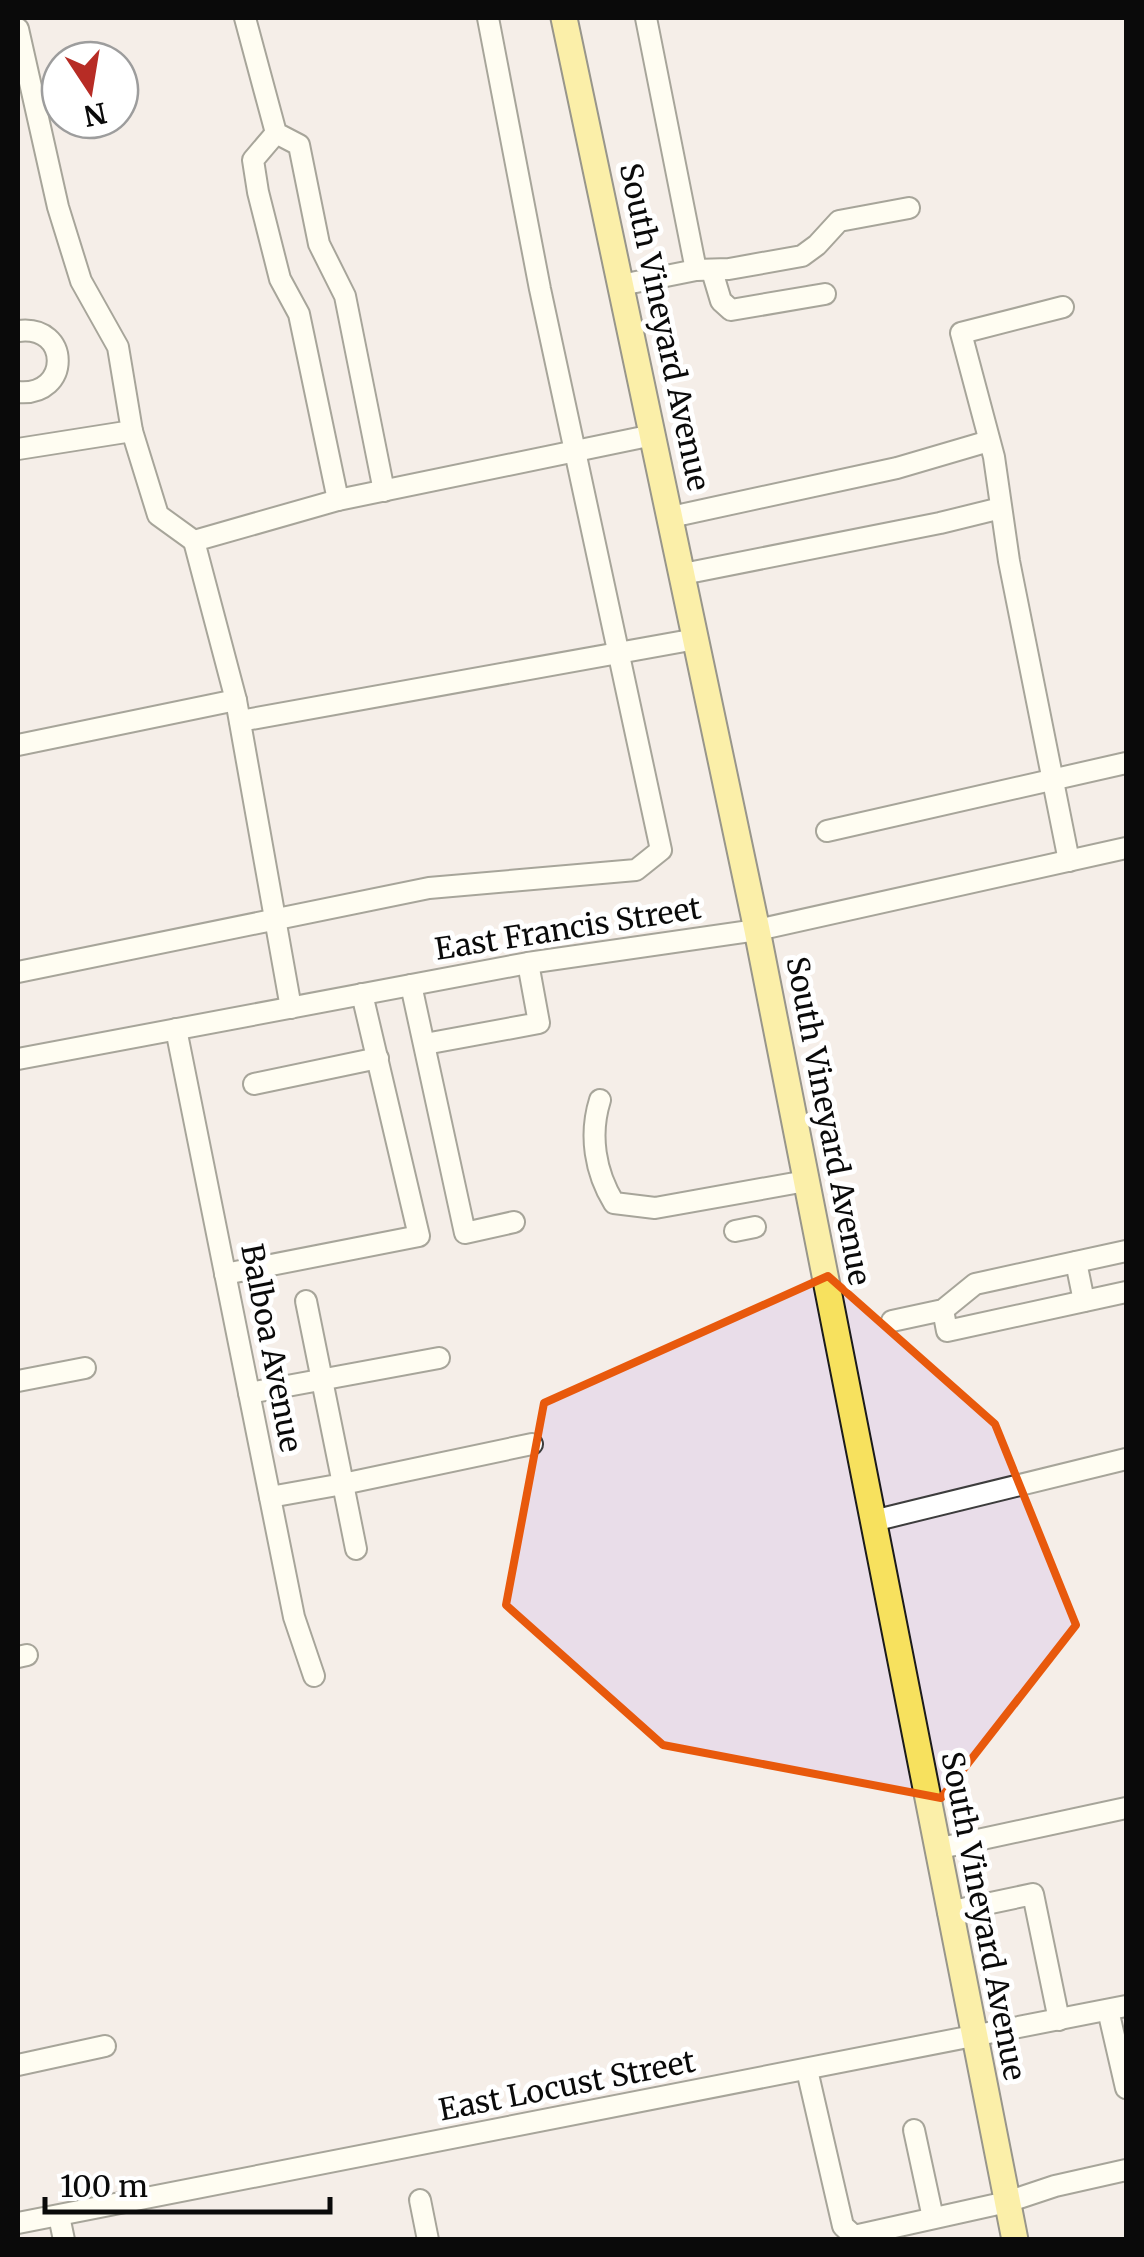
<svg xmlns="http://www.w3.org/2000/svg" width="1144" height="2257" viewBox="0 0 1144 2257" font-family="Merriweather,serif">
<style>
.industrial{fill:#e9dde9;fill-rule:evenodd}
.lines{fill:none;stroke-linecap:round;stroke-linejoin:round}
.minor-casing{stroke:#3d3d3d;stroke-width:24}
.major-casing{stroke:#1b1b1b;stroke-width:29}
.minor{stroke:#fff;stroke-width:20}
.major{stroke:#f7e15e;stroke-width:25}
.marked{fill:none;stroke:#e8590c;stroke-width:8;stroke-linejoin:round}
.labels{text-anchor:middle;stroke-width:10;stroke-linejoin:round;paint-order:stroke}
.street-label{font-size:30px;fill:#0a0a0a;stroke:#fff}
</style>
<rect width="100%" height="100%" fill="#fffce7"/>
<path class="industrial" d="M18,18h1108v2221h-1108zM60,60h60v60h-60z"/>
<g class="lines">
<g class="minor-casing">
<g id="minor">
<polyline points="245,18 276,133 299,145 319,244 345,296 384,491"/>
<polyline points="18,29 58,207 81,281 118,347 132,431 18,449"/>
<polyline points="276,133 253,160 258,192 280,279 299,314 338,500"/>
<polyline points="696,270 729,269 802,256 817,245 839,221 909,208"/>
<polyline points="712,271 721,301 731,310 825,294"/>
<polyline points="621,285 696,270 646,18"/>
<polyline points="1063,307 961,333 994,457 1009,561 1069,861"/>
<path d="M18,331c53,-7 53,66 0,61"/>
<polyline points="132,431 158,515 194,541"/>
<polyline points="671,517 897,468 989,441"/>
<polyline points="683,574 940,523 1001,508"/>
<polyline points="240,721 696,639"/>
<polyline points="18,745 236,700"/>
<polyline points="827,831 1126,763"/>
<polyline points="18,972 429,888 636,870 661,850 540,289 488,18"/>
<polyline points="411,985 465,1233 514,1222"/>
<polyline points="291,1008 236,700 194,541 338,500 653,435"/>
<polyline points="176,1029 294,1617 314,1676"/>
<polyline points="425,1044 539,1023 528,963"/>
<polyline points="18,1059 528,963 757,930 1126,848"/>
<polyline points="254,1084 378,1058"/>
<path d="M600,1100c-11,35 -5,72 14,103l41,5 151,-27"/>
<polyline points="735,1231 755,1227"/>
<polyline points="1076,1262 1084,1301"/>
<polyline points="225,1274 419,1236 362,994"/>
<polyline points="943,1310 947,1331 1126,1292"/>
<polyline points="892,1321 943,1310 975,1284 1126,1251"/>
<polyline points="18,1381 85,1368"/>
<polyline points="249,1393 439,1358"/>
<polyline points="270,1497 343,1484 306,1301"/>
<polyline points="873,1521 1126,1459"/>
<polyline points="356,1549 343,1484 532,1444"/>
<polyline points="18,1657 27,1655"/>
<polyline points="936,1849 1126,1808"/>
<polyline points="948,1912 1033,1894 1059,2020"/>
<polyline points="1108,2010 1126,2088"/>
<polyline points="18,2065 105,2046"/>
<polyline points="807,2070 843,2226 854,2236 1007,2202 1055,2186 1126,2170"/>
<polyline points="914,2130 933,2218"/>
<polyline points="420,2200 428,2240"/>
<polyline points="59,2216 64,2240"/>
<polyline points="18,2223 1126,2006"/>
</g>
</g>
<g class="major-casing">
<polyline id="major" points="564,18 757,930 1015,2240"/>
</g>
<use href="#minor" class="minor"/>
<use href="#major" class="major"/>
</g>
<path d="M0 0H1144V2257H0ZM828,1276l167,148 81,201 -135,173 -278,-53 -157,-140 38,-202z" fill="#fffce7" fill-opacity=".55" fill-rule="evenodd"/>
<path class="marked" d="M828,1276l167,148 81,201 -135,173 -278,-53 -157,-140 38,-202z"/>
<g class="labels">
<g class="street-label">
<text transform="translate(664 327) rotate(78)" y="10">South Vineyard Avenue</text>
<text transform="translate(568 929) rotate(-9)" y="10">East Francis Street</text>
<text transform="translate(828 1121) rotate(79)" y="10">South Vineyard Avenue</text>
<text transform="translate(271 1348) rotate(79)" y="10">Balboa Avenue</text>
<text transform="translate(983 1916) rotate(79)" y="10">South Vineyard Avenue</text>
<text transform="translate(567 2086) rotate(-11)" y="10">East Locust Street</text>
</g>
</g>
<rect width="1144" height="2257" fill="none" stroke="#0a0a0a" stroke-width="40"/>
<g transform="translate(90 90) rotate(168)"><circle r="48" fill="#ffffff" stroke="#9d9d9d" stroke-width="2.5"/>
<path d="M0-8L18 38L0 25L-18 38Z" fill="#b72c25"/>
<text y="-15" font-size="28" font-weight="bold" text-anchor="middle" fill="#0a0a0a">N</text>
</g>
<path d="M45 2197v15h285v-15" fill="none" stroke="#0a0a0a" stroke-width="5"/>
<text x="60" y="2197" font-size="30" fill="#0a0a0a" stroke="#ffffff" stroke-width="8" paint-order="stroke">100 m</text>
</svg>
